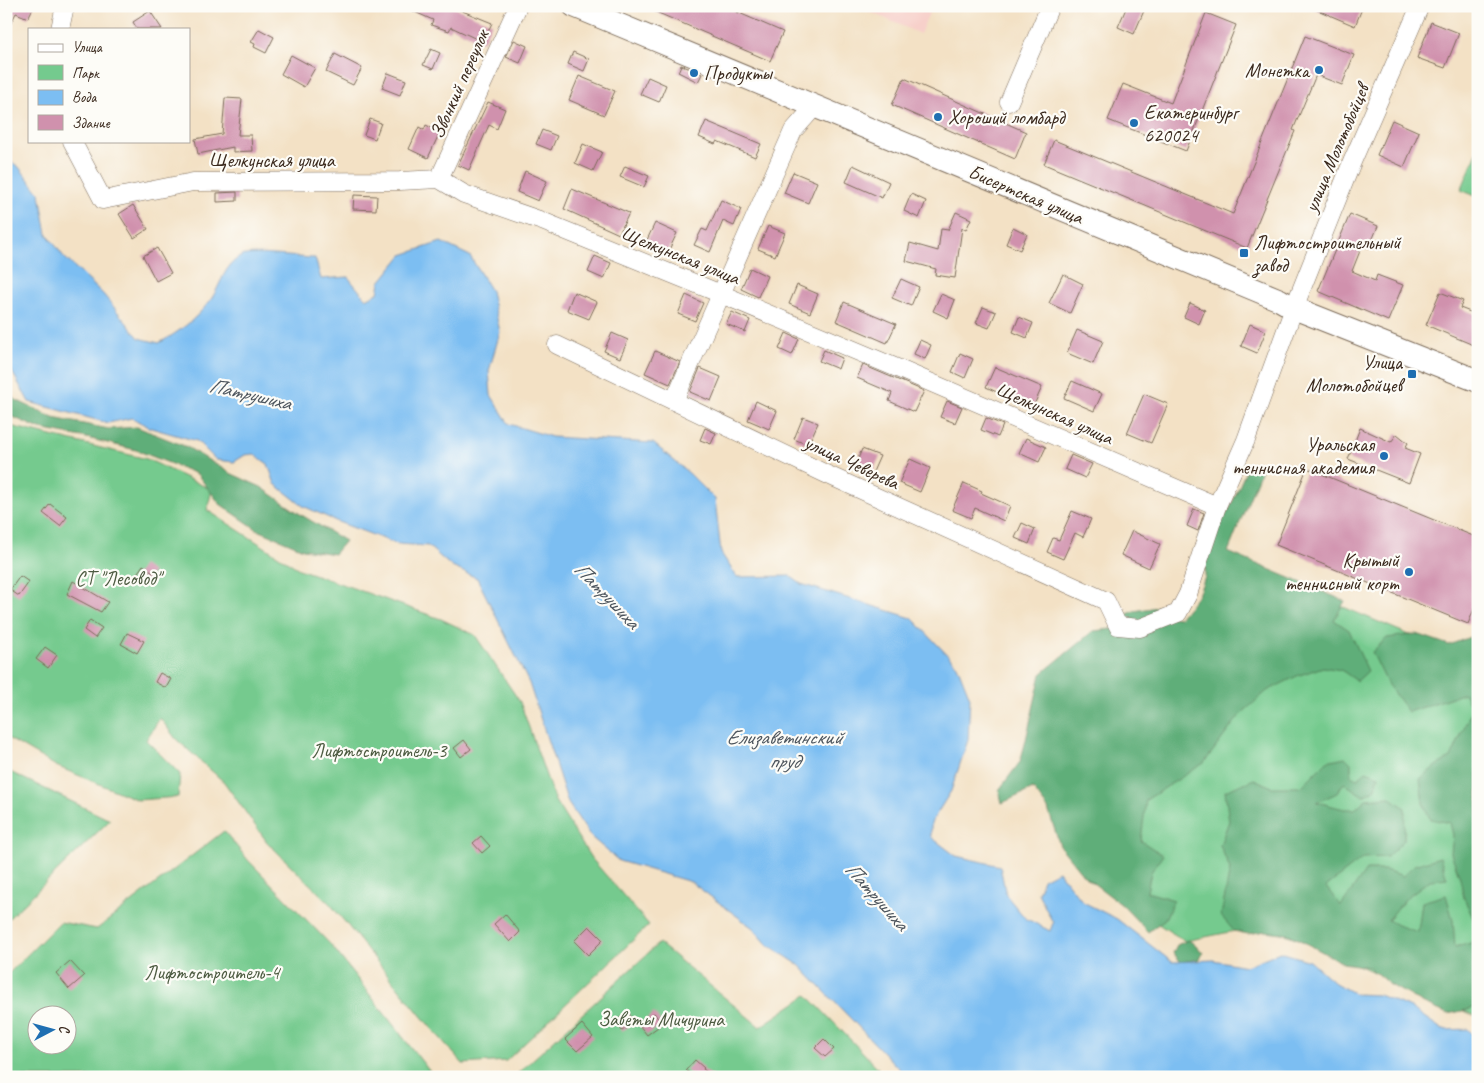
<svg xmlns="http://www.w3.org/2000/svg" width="1484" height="1083" viewBox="0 0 1484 1083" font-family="Caveat,sans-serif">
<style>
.built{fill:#f7d0ca}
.green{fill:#74ca8e;stroke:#587a56;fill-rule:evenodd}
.forest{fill:#5fae79;stroke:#4d6c4c}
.water{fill:#7cbef2;stroke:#5c7488}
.building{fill:#d091ad}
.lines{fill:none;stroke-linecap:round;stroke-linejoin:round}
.minor-casing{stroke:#7b6a58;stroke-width:19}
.major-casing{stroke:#7b6a58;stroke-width:24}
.minor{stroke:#fff;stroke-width:18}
.major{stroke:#fff;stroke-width:22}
.poi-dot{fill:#1f6fb2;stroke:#fdfcf7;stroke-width:2}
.labels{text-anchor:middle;stroke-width:4.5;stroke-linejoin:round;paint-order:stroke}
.poi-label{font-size:20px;fill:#3b2a1e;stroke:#fdfcf7;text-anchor:end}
.street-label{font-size:20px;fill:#3b2a1e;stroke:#fdfcf7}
.park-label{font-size:20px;fill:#4c5a40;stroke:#fdfcf7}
.water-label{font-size:21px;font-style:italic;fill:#4e565e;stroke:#fdfcf7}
</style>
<rect width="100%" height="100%" fill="#fdfcf7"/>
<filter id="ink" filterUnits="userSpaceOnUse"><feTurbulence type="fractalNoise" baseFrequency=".02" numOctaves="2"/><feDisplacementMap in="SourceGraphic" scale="10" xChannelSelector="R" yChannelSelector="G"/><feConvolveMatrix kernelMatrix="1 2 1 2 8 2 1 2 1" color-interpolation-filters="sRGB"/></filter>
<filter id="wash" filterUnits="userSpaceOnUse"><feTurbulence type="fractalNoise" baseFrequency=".0096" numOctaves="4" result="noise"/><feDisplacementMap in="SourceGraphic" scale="20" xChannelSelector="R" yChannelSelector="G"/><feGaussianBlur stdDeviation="1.12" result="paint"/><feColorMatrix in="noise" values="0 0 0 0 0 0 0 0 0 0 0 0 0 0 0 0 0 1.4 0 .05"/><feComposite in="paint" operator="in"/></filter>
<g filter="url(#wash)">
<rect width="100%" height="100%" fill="#f3e1c5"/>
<polygon class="built" points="857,6 932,6 920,34"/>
<g class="green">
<polygon points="1478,150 1478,197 1461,190"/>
<polygon points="6,425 147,459 212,490 207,510 299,569 441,619 475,635 520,702 555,801 591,858 649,925 506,1061 463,1064 427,1023 331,905 267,842 224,782 176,739 160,718 146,740 180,774 178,797 138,800 56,766 6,737"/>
<polygon points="1225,557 1478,664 1478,1017 1265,925 1185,941 1087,879 1077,855"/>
<polygon points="6,770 110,820 6,921"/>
<path d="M224,831l24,29 83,85 103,132h-428v-101l54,-54 37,7zM38,1016h30v30h-30z"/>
<polygon points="659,943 760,1027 807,995 878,1068 876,1077 514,1077"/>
</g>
<g class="forest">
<polygon points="6,390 14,399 53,418 109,429 137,427 187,447 230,473 261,487 300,514 345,541 334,554 303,549 258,530 220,504 197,474 136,450 87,438 40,429 6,414"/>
<polygon points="1249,464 1261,470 1228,552 1345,601 1334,620 1349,630 1368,671 1357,681 1341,670 1323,667 1297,676 1267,691 1240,715 1204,763 1146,800 1141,841 1163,855 1151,872 1147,892 1174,900 1165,919 1148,932 1122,905 1084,876 1060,846 1048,809 1033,789 1002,803 999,790 1020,762 1025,744 1041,674 1093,631 1120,628 1126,615 1134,611 1163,606 1162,615 1179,618 1198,595 1205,577 1205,562 1220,520 1228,512"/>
<polygon points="1417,634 1449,645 1478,634 1478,929 1464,898 1460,878 1451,853 1453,835 1450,823 1430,819 1423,803 1420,779 1437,765 1451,758 1472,709 1464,693 1408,712 1388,685 1372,652 1387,638"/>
<polygon points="1345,757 1351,763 1351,776 1357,779 1366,771 1379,776 1374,790 1363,796 1344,783 1337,793 1317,802 1344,809 1355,809 1366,799 1390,797 1405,808 1404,840 1387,857 1363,858 1326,887 1341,906 1366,870 1385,870 1403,876 1414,865 1440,857 1447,878 1430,880 1407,897 1388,920 1397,925 1418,932 1422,902 1446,895 1453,920 1455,947 1471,943 1478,935 1478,1005 1471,1009 1448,1014 1424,1004 1389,984 1369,967 1343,963 1289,934 1265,931 1248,934 1234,931 1221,916 1230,869 1220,845 1229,821 1225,791 1254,779 1272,787 1301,787 1327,761"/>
<polygon points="1188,940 1196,945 1203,953 1200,959 1181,962 1173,953 1177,945"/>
</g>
<path class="water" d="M6,160l12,6 22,28 7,40 17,23 39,37 36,44 20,5c20,-11 36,-23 50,-41 12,-15 14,-37 33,-46 12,-5 57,2 73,2l6,21 27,-2 18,22 12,-6 2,-11 22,-27 39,-13 29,14 21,35 9,41 -11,39 2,24 18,29 43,13 101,6 37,31 25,25 6,54 16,24 53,-1 11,8 111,34 45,47 13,33 -2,42 -17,51 -20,32v14l25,19 44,10 6,29 19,23 25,13 3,-8 -15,-30 5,-14 15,-8 25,31 34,17 55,43 41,-2 33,6 34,-14 30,9 25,22 20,11 24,1 32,13 32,22 25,-1 10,13v35h-571l-108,-112 -32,-21 -14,-16 -62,-46 -72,-21 -28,-24 -23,-34 -39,-120 -52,-105 -25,-11 -24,-21 -31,-2 -59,-22 -35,-16 -28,-22 -7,-20 -14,-10 -9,1 -11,7 -18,-2 -19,-19 -46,-13 -19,-10 -24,5 -79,-21 -23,-41z"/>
<g id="blocks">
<g class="building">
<polygon points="6,6 34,6 28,18 16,13 6,33"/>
<polygon points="401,6 450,6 492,23 483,42 451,27 449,31 431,25 433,20"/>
<polygon points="642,6 723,6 783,32 770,61"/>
<polygon points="1127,6 1146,6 1134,34 1118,27"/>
<polygon points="1308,6 1363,6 1355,26"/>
<polygon points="150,11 162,29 137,29 133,22"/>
<polygon points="1206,13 1236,25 1186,151 1108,120 1123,84 1171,103"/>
<polygon points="1431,22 1459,33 1445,68 1417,58"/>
<polygon points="259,29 274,37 266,53 254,47 255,44 251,42"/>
<polygon points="1305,36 1354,55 1342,85 1316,75 1293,130 1295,131 1247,248 1044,164 1054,140 1233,214"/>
<polygon points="514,40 527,46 520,63 506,57"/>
<polygon points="431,49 440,53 433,69 423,65"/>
<polygon points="573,52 589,59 584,71 568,64"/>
<polygon points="335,54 362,68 353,85 326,72"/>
<polygon points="291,55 315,68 304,87 281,74"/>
<polygon points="681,65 702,74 698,82 678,72"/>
<polygon points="388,73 406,80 400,95 382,88"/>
<polygon points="579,76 615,91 604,115 569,100"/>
<polygon points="648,77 666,85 659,102 640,94"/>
<polygon points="904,78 1026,132 1015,159 892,105"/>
<polygon points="225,98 242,99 238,135 251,135 252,151 233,152 233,147 198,154 195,139 222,134"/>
<polygon points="488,102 505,109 497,129 489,125 469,170 458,165"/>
<polygon points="370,119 381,123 375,139 364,135"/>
<polygon points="1392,120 1419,132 1404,167 1377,155"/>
<polygon points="706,121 761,144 755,157 717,141 715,144 699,137"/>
<polygon points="426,125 440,132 428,158 409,149 419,127 424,130"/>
<polygon points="542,130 557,136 551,150 536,144"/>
<polygon points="583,144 602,152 593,171 575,163"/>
<polygon points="853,165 889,182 882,198 846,182"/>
<polygon points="625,166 649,176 644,187 620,177"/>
<polygon points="525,171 547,181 538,201 517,192"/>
<polygon points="793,172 817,182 808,203 784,193"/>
<polygon points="572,189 629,213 619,234 564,209"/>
<polygon points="237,192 237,201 217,202 217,193"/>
<polygon points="911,194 926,201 919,218 904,211"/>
<polygon points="354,195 377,196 376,210 353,209"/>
<polygon points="721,200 741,209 734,226 723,221 710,252 694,245 702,229 707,231"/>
<polygon points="133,205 148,229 134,238 119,214"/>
<polygon points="956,212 971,219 966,230 962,228 955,278 935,275 936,269 906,261 910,243 938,251 941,229 948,230"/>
<polygon points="1350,214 1378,226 1369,248 1362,246 1352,271 1375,281 1377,275 1403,285 1388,321 1318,291"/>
<polygon points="655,223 677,233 668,252 646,242"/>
<polygon points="768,226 785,233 775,256 758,249"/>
<polygon points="1013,227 1027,234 1020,250 1006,244"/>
<polygon points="157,248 171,273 156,281 143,256"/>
<polygon points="595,256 611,263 604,279 588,272"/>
<polygon points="750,268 767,276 758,297 741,289"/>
<polygon points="1063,274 1083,284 1070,313 1049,303"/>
<polygon points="901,279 919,287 911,306 892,298"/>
<polygon points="797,285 818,294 810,313 789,304"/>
<polygon points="574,292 597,302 589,319 567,310"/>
<polygon points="1440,292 1463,301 1460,308 1478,315 1478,347 1426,325"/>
<polygon points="941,294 955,300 948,318 933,311"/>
<polygon points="686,295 703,303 695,321 678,314"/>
<polygon points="844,302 896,324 887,343 836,321"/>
<polygon points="1190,303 1205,310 1199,324 1184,317"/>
<polygon points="983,307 996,312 989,328 976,323"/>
<polygon points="732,312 750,320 745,332 726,324"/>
<polygon points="1019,317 1033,323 1027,338 1013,332"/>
<polygon points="1250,324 1266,331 1257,353 1241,346"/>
<polygon points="1077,330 1103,341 1093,364 1067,353"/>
<polygon points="612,333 628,340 620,358 604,351"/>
<polygon points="786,333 799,339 792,355 779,349"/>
<polygon points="920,340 931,345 925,359 914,354"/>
<polygon points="824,350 842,358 838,369 819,361"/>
<polygon points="655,351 680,362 670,384 645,373"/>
<polygon points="960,353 973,359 965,378 952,372"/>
<polygon points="863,365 924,391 914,412 889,401 892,393 857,378"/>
<polygon points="995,367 1042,387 1034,405 1002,391 1001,394 986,387"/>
<polygon points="700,368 721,377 711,401 690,392"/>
<polygon points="1072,381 1102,394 1094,411 1064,398"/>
<polygon points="1144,394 1168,404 1151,443 1127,433"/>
<polygon points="756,401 777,411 769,429 748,420"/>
<polygon points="947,401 962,407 955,423 940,417"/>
<polygon points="803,417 818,423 808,445 794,439"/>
<polygon points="986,418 1003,425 998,437 981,430"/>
<polygon points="705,428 716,433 711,444 700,440"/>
<polygon points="1360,428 1391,442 1397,434 1408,443 1405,448 1420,454 1409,483 1348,459"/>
<polygon points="1026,438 1046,447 1039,462 1019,453"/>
<polygon points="862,449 880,456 872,474 855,466"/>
<polygon points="1071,455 1092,464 1085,478 1065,469"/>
<polygon points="910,459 930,468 920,492 899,483"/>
<polygon points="1307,468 1478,538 1478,599 1468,624 1276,545"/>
<polygon points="964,483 982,491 981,493 1010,506 1004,521 975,508 971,518 952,510"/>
<polygon points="50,504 67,517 60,526 43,513"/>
<polygon points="1194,509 1204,513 1198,531 1187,526"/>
<polygon points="1072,511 1091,519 1083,537 1075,533 1063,559 1047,552 1053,538 1059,540"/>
<polygon points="1022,523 1035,529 1029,544 1015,538"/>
<polygon points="1132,531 1160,544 1149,568 1121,555"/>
<polygon points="143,565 153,572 146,582 136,575"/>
<polygon points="20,576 29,582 19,596 10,590"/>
<polygon points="73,581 108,602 101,612 67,594"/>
<polygon points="90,620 102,628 95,638 84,630"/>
<polygon points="127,633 144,641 137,653 121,644"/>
<polygon points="45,647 57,655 48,668 36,659"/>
<polygon points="160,673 171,679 166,688 155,682"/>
<polygon points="464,740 471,749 461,757 454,748"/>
<polygon points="481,836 490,846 482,853 473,843"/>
<polygon points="505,914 520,932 510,942 494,924"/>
<polygon points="589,926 603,940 588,955 574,941"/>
<polygon points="70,961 84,976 69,989 56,973"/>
<polygon points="628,1013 634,1023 622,1031 616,1020"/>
<polygon points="654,1013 662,1024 647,1035 639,1025"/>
<polygon points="582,1024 593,1037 577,1051 565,1039"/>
<polygon points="824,1039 834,1049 825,1057 815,1048"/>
<polygon points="695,1060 704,1068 703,1069 714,1077 694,1077 686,1070"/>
</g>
</g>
</g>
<g filter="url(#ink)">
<use href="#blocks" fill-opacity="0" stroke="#7b6a58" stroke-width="1"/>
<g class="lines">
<g class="minor-casing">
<g id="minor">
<polyline points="60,29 65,6"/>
<polyline points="1009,102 1050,6"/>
<polyline points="72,141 103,200 193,182 400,181 439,179 464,194 542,221 721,294 897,368 1217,506"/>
<polyline points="439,179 518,6"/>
<polyline points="557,345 826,474 1106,601 1118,626 1140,628 1178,613 1188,594 1217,506 1246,440 1294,308 1352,162 1420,6"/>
<polyline points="674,401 793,131 815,106"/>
</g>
</g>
<g class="major-casing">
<polyline id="major" points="574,6 1280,300 1294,308 1478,381"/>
</g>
<use href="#minor" class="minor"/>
<use href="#major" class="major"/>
</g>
</g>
<g class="poi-dot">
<circle cx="1319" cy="70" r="5"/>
<circle cx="694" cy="73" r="5"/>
<circle cx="938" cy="117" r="5"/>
<circle cx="1134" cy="123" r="5"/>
<rect x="1239" y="248" width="10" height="10" rx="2.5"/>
<rect x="1407" y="369" width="10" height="10" rx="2.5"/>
<circle cx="1384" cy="456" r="5"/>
<circle cx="1409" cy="572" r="5"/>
</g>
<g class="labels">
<g class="poi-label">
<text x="1309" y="77">Монетка</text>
<text x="704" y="80" text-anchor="start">Продукты</text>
<text x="1144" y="119" text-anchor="start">Екатеринбург<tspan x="1144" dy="23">620024</tspan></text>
<text x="948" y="124" text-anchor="start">Хороший ломбард</text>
<text x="1254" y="249" text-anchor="start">Лифтостроительный<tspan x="1254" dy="23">завод</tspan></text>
<text x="1402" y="369">Улица<tspan x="1402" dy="23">Молотобойцев</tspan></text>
<text x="1374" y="451">Уральская<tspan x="1374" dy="23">теннисная академия</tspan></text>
<text x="1399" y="567">Крытый<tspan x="1399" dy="23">теннисный корт</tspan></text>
</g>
<g class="street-label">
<text transform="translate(459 84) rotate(-66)" y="7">Звонкий переулок</text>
<text transform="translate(1336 148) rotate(-67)" y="7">улица Молотобойцев</text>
<text x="272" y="167">Щелкунская улица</text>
<text transform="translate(1026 194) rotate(23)" y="7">Бисертская улица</text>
<text transform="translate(681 255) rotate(22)" y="7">Щелкунская улица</text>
<text transform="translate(1055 413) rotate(24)" y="7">Щелкунская улица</text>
<text transform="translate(852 462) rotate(25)" y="7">улица Чеверева</text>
</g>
<g class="park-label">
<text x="118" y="585">СТ "Лесовод"</text>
<text x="379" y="757">Лифтостроитель-3</text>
<text x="212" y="979">Лифтостроитель-4</text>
<text x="661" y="1026">Заветы Мичурина</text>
</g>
<g class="water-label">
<text transform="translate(250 394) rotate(13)" y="7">Патрушиха</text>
<text transform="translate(607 595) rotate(46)" y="7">Патрушиха</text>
<text x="784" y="744">Елизаветинский<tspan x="784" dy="24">пруд</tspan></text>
<text transform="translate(877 896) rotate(48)" y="7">Патрушиха</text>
</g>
</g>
<rect width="1484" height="1083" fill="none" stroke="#fdfcf7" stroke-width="25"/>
<rect x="28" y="28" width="162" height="115" fill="#fdfcf7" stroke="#afa8a0"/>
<rect x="38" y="44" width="25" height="8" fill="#ffffff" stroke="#afa8a0"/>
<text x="72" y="52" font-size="15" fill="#3b2a1e">Улица</text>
<rect x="38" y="65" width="25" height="15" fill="#74ca8e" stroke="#afa8a0"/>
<text x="72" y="78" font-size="15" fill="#3b2a1e">Парк</text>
<rect x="38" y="90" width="25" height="15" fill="#7cbef2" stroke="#afa8a0"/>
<text x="72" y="102" font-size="15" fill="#3b2a1e">Вода</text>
<rect x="38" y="115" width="25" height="15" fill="#d091ad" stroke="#afa8a0"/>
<text x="72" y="128" font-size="15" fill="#3b2a1e">Здание</text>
<g transform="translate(52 1030) rotate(84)"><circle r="24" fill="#fdfcf7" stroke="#afa8a0"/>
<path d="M0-4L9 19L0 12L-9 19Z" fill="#1f6fb2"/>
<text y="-8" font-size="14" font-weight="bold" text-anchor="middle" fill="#3b2a1e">С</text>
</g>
</svg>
